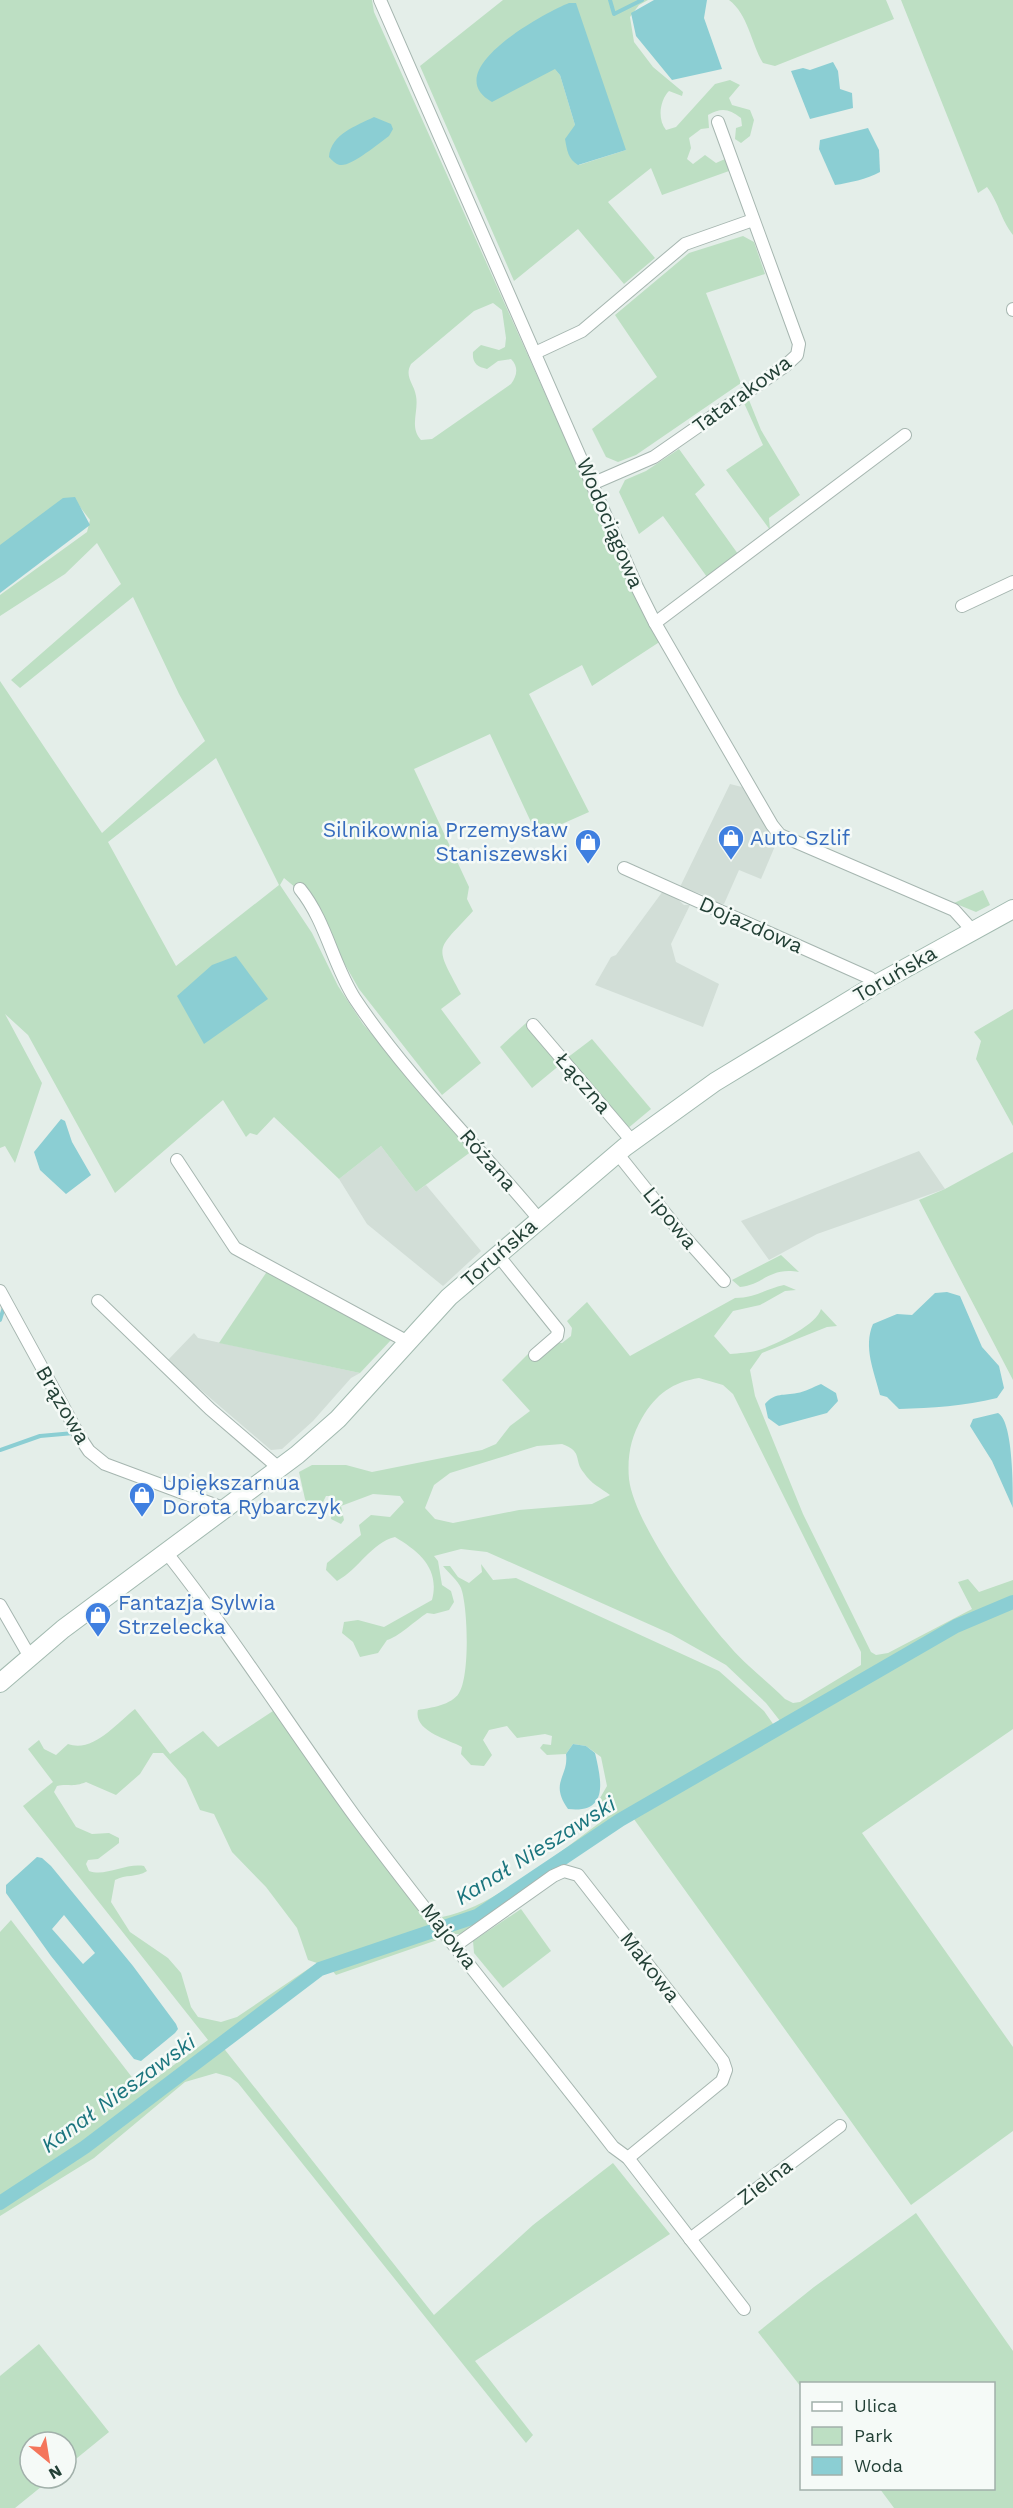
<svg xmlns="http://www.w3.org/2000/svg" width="1013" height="2508" viewBox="0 0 1013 2508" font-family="'Work Sans',sans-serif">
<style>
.built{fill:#d2ded7}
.green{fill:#bddfc3;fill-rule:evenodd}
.water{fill:#8bced3;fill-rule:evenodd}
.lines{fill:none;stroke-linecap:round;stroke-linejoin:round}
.stream{stroke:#8bced3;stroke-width:4}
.canal{stroke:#8bced3;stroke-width:14}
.minor-casing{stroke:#a6b6b0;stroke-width:14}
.secondary-casing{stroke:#a2bab0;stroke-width:20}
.minor{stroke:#fff;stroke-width:12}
.secondary{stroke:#fff;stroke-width:18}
.labels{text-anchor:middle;stroke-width:5;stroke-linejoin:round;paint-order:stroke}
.street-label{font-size:21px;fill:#234036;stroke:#f5faf7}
.shop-label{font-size:21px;fill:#366cbe;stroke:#f5faf7;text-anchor:start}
.water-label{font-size:22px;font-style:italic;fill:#1b757e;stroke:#f5faf7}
</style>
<rect width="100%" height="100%" fill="#e4eee9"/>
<g class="built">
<polygon points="730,784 742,787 772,836 778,839 761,879 739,870 724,904 714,903 710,897 680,887"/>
<polygon points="663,891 673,895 684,905 690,905 671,944 676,962 719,984 703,1027 595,985 611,957 616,955"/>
<polygon points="381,1146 416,1192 426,1185 481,1251 443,1286 367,1224 339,1179"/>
<polygon points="919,1151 945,1189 817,1234 769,1260 741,1221"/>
<polygon points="194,1333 198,1338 360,1373 351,1378 313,1421 282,1449 271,1450 167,1361"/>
</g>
<g class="green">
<path d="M0,0h372l2,12 263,587 13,27 11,15 -69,45 -10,-21 -53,29 60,118 -52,23 -47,-101 -76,35 55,118 -2,12 6,12c-38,42 -39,32 -12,83l-20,15 40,54 -39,32 -83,-106 -59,-103 -4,2 -12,-10 -4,7 32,48 26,53 25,38 109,127 -56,41 -35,-46 -42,33 -65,-62 -17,18 -7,-2 -4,4 -23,-37 -108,93 -87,-158 -23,-21 37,69 -27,80 -10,-17 -5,2v-467l102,152 103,-92 -26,-47 -46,-97 -113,91 -9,-8 110,-96 -24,-41 -32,31 -65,42v-21l87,-63 3,-12 -16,-21 -74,47zM493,303l9,7 4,28 -1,9 -6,3 -18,-5 -8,7c-1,11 4,15 14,17l11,-8 13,-2c8,8 6,17 0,25l-79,55 -11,1c-12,-13 -2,-29 -5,-44 -2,-13 -12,-19 -5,-32l63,-53zM216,758l63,127 -103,81 -68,-124z"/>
<path d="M503,0h145l-9,5 -9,12 4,25 19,25 30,25 -1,4 -13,-5c-9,9 -12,28 -3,39l10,-3 39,-43 15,-4 10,5 -11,13 3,7 18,5 4,10 -4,16 -9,7 -6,-4 1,-11 6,-2 -1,-8c-12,-9 -19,-11 -33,-3l1,13 -8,1 -12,9 2,10 -4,11 6,5 12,-9 11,8 9,-4 4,12 -67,24 -11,-27 -43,34 47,56 -31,26 -46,-55 -64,52 -94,-215zM555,69l71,81 -47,15 -4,-40 -15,-50z"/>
<path d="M729,0h157l8,19 -119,47 -12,-3c-12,-20 -15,-49 -34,-63z"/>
<path d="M901,0h112v235c-13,-17 -13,-30 -26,-48l-9,6z"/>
<polygon points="743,236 754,242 765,274 706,293 741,383 636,455 618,462 606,457 592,429 657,377 615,315 689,253"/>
<polygon points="749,400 761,430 800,495 769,518 770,530 726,470 763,445 744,403"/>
<polygon points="679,449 705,485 695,494 738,554 707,577 663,516 639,534 619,492 625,480 646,471"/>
<polygon points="983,890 990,905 976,912 954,903"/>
<polygon points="1013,1009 1013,1126 976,1059 981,1041 974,1032"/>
<polygon points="526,1023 561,1064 532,1088 500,1047"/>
<polygon points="592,1039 651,1109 627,1129 567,1058"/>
<polygon points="1013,1152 1013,1380 919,1200 945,1189"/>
<path d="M781,1255l18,17c-30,-5 -34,12 -59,15l-8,-7z"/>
<polygon points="268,1270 391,1340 360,1373 219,1343"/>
<path d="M784,1285l12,5 -11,1 -25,14 -27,6 -19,25 16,18c9,-1 20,-1 29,-4 16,-5 58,-25 62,-41l16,17 -10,1 -65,26 -12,17 5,26 48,118 68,138 5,3 12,-2 84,-44 -14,-27 10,-3 11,13 34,-12v149l-151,104 151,214v84l-102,74 -280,-390 -169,119h-12l-8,-17c52,-9 126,-72 171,-104l-2,-4 -15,-4 11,-19 -6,-29 -15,-11 -13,-2 -7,10 -19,1 -7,-7 3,-4 8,1 1,-9 -7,-2 -28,4 -10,-12 -18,4 -6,10 9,15 -8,11 -13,-1 -10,-11 1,-7c-15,-8 -49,-16 -44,-37 12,-2 34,-5 41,-17 11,-17 9,-86 2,-105 -3,-7 -12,-15 -18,-22h7l8,11 11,6 13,-11 -1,-8 12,16 23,-2 203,93 45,40 14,20 6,-5 -18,-23 -40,-38 -55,-31 -184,-82 -26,-3 -27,7 4,5 4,24 9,6 3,11 -5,8 -15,4 -7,-1c-11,7 -30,25 -40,27l-9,13 -18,4 -7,-15 -11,-9 2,-11 14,-2 26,7 48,-27c8,-31 -12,-48 -37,-63 -24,6 -36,32 -58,44l-11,-11 1,-7 34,-28 -2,-10 12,-10 19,2 14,-15 -4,-6 -27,-2 -32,12 3,14 -3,4 -10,-5 1,-23h-6l-5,10 -11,2 -5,-9 -6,-27 13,-7h34l26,7 110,-22 14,-6 14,-18 20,-15 -28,-31 26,-26 5,6 21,-18 8,1 9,-7 1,-8 -5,-7 20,-19 43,54 105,-58c21,0 30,-9 49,-13zM699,1378l24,7 10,9 128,258v13l-61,37 -7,1 -8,-4c-19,-19 -42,-36 -59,-57 -30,-34 -92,-120 -97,-163 -2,-23 2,-42 13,-61 14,-24 31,-36 57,-40zM562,1444c22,8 11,16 22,29 7,11 17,15 26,22l-18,9 -73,6 -66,13 -18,-4 -10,-11 9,-23 16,-12 87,-27z"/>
<path d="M135,1709l35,45 33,-23 15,16 55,-36 167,228 -104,36 -6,-7 -108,78 212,269 99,-90 80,-62 57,71 -195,127 58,74 -7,8 -288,-360 -8,-6 -14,-4 -31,9 -91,76 -94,58v-284l11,-12 130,169 67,-49 -185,-234 30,-24 -25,-33 11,-9 5,9 12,6 12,-11c25,9 48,-20 67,-35zM153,1753h10l23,26 14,31 14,4 18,38 34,35 31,41 11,32 9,3 -80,54 -16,5 -23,-5 -7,-10 -10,-34 -13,-15 -38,-26 -19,-30 4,-22c11,-6 21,-2 32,-9l-3,-5c-19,-3 -38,11 -55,5l-3,-7 2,-4 10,-1 21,-16v-5l-10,-5 -17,1 -16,-7 -22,-35 3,-6c11,-3 15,2 29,-4l30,13 24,-21z"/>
<polygon points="521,1909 551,1951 503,1988 474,1953 473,1941"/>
<polygon points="916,2213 1013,2351 1013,2508 894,2508 880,2489 994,2488 994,2384 802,2384 801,2387 758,2332 814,2287"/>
<polygon points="39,2344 109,2432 66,2467 66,2442 30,2442 30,2478 52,2478 15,2508 0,2508 0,2376"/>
</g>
<g class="water">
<polygon points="654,0 707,0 704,18 722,69 672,80 636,36 631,13"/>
<path d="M569,3h7l50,147 -48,15c-10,-6 -11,-15 -13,-26l10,-14 -15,-50 -5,-6 -63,33c-55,-31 52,-89 77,-99z"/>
<polygon points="833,62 838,71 840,89 852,93 853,108 810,119 791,71 803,68 810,70"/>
<path d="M374,117l17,7 2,5 -4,7c-10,7 -38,31 -49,29 -5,-1 -8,-5 -11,-8 2,-23 27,-31 45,-40z"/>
<path d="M868,128l11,22 1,22c-13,7 -31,11 -45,13l-16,-36 1,-9z"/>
<polygon points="75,497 90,525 0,593 0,545 63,498"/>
<polygon points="236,956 268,999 204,1044 177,996 212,965"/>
<polygon points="61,1119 65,1121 72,1142 91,1175 66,1194 40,1170 34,1152"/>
<path d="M947,1292l13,4 22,51 17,19 5,22 -7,10c-33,8 -65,10 -98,11l-12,-12 -7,-2c-6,-24 -17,-48 -7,-71l24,-10 15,1 23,-22z"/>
<path d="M821,1384l15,9 2,8 -11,12 -48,13 -11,-8 -3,-14c10,-12 19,-8 32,-11 8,-1 16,-6 24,-9z"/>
<path d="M998,1413c15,8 15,73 15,95l-21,-47 -22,-35 3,-7z"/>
<path d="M573,1744l13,2 9,7c6,26 15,61 -27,56 -19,-27 1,-32 -2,-55z"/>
<path d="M37,1857l5,1 9,8 82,100 43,58 2,5 -3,4 -34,28 -7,-2 -83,-103 -45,-63v-8zM64,1915l31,38 -12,11 -31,-35z"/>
</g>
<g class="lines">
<g class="stream">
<polyline points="610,0 614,14 642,0"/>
<polyline points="0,1320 4,1307"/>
<polyline points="0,1450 40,1436 74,1433"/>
</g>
<polyline class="canal" points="0,2203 85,2147 320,1969 477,1916 620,1820 956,1626 1013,1602"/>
<g class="minor-casing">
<g id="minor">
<polyline points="380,0 637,587 655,623 772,825 780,835 954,910 972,930"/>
<polyline points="1013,309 1013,310"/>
<polyline points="535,353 582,331 685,244 753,220"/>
<polyline points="594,483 654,457 785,366 797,355 799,344 718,122"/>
<polyline points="962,606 1013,582"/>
<polyline points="655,623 905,435"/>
<polyline points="624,868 870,978 875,985"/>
<path d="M300,889c26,32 33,76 55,110 52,78 124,148 183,219"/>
<polyline points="533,1025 632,1141"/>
<polyline points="617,1153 681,1233 724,1281"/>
<polyline points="177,1160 235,1248 408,1342"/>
<polyline points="497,1254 558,1330 557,1336 535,1355"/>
<polyline points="0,1291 81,1439 89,1451 105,1464 226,1509"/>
<polyline points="98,1301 210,1409 280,1469"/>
<path d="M166,1552c68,86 126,178 190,266 83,112 172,219 257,329l15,11 116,151"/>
<polyline points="0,1605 30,1657"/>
<polyline points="456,1945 553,1876 564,1871 578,1875 723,2061 726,2070 722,2081 628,2158"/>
<polyline points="690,2239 840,2126"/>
</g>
</g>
<g class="secondary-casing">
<polyline id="secondary" points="0,1683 63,1629 297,1455 338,1419 449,1297 625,1147 715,1082 875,985 1013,909"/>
</g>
<use href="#minor" class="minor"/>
<use href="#secondary" class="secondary"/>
</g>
<defs>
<g id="shop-pin" transform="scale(1.35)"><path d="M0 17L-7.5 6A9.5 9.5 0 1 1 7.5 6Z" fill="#3f7fe0" stroke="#f5faf7"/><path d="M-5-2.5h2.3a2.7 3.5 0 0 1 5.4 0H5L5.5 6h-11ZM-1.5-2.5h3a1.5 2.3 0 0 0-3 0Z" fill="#fff"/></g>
</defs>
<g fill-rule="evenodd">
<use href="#shop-pin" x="731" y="838"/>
<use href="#shop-pin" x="588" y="842"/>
<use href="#shop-pin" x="142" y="1495"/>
<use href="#shop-pin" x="98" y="1615"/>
</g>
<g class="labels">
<g class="street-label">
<text transform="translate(742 394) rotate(-36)" y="7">Tatarakowa</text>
<text transform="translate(610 523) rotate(67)" y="7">Wodociągowa</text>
<text transform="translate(751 925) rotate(24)" y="7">Dojazdowa</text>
<text transform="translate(895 974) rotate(-30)" y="7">Toruńska</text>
<text transform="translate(583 1083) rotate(49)" y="7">Łączna</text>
<text transform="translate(488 1160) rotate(49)" y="7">Różana</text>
<text transform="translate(670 1218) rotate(51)" y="7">Lipowa</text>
<text transform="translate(499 1253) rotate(-41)" y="7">Toruńska</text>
<text transform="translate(63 1405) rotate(60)" y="7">Brązowa</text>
<text transform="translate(449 1936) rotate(52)" y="7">Majowa</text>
<text transform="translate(650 1967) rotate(52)" y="7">Makowa</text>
<text transform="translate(765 2182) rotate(-37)" y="7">Zielna</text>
</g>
<g class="shop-label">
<text x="568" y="837" text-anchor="end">Silnikownia Przemysław<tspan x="568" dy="24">Staniszewski</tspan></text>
<text x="750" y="845">Auto Szlif</text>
<text x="162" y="1490">Upiększarnua<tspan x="162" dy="24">Dorota Rybarczyk</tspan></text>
<text x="118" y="1610">Fantazja Sylwia<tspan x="118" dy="24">Strzelecka</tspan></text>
</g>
<g class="water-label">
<text transform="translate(535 1850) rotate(-32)" y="8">Kanał Nieszawski</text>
<text transform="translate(118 2093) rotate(-36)" y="8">Kanał Nieszawski</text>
</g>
</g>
<rect x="800" y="2382" width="195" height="108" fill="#f5faf7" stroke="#a1b0aa" stroke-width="1.5"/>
<rect x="812" y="2402" width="30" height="9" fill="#ffffff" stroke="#a1b0aa" stroke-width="1.5"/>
<text x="854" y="2412" font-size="18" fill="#234036">Ulica</text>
<rect x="812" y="2427" width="30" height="18" fill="#bddfc3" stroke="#a1b0aa" stroke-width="1.5"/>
<text x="854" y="2442" font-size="18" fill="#234036">Park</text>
<rect x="812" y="2457" width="30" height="18" fill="#8bced3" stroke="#a1b0aa" stroke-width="1.5"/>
<text x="854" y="2472" font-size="18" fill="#234036">Woda</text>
<g transform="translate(48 2460) rotate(150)"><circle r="28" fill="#f5faf7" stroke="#a1b0aa" stroke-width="1.5"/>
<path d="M0-4.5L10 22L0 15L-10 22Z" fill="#f4755b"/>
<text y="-9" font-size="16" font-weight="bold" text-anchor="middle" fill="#234036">N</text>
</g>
</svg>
